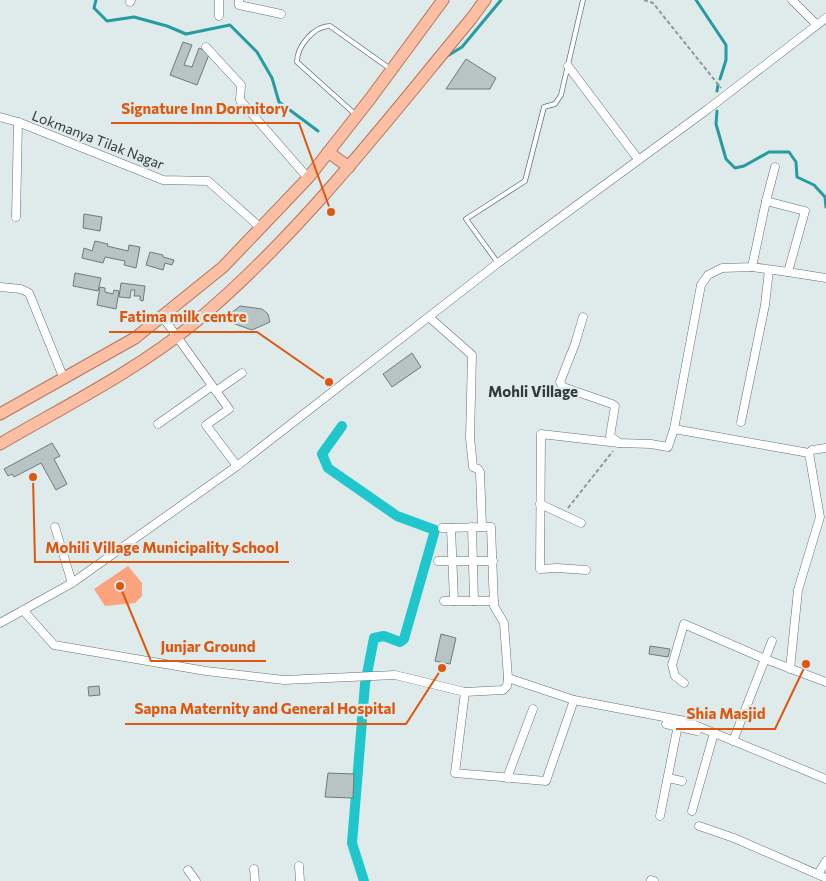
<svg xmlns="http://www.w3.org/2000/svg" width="826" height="881" viewBox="0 0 826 881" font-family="Commissioner,sans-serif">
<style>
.green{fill:#fba37d}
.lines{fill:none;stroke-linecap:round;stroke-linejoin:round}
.stream{stroke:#259ca0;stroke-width:3}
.canal{stroke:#1fc7cc;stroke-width:10}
.building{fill:#b8c4c4;stroke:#707a7a}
.lane-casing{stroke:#667171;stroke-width:5.5}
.street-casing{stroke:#667171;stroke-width:9}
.primary-casing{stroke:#b67457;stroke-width:13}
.path{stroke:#909899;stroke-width:2;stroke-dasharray:4 2.5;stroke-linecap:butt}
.lane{stroke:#fff;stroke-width:4}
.street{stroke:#fff;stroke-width:8}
.primary{stroke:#fdbfa4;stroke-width:11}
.labels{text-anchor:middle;stroke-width:4.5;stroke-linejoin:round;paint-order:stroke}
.street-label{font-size:14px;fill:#343939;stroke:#dfeaeb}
.neighbourhood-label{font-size:15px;font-weight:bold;fill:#343939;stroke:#dfeaeb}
.leader{fill:none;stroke:#df570e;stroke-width:2}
.callout-dot{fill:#df570e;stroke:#dfeaeb;stroke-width:2}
.callout-label{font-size:15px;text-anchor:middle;font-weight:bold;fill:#df570e;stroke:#dfeaeb;stroke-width:4.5;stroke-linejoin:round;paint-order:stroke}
</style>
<rect width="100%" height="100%" fill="#dfeaeb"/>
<polygon class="green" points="128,566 142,583 142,596 135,603 105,606 94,589"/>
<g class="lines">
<g class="stream">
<polyline points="96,0 94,8 107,21 134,17 167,26 186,34 230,25 257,52 272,78 279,102 318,131"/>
<polyline points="696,0 726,45 726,60 720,79"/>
<polyline points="444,58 462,47 501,0"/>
<polyline points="717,91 718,85"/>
<polyline points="717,111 716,124 726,159 735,168 744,166 769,152 789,152 796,162 797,177 814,185 825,197 826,207"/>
</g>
<polyline class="canal" points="342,426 322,454 328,468 397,516 435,530 404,639 400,642 384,636 374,638 365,684 352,843 364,881"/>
</g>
<g class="building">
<polygon points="183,42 192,45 184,65 192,67 199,48 210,52 197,85 170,75"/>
<polygon points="466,59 496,78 490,89 446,89"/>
<polygon points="84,214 102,217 100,231 83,228"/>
<polygon points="95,241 108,244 107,246 128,251 129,245 140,247 136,268 124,265 125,261 105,257 103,263 82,258 84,248 92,251"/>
<polygon points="150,252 163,255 163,257 174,260 172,265 165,263 163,270 146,265"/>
<polygon points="75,273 101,278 98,291 73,286"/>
<polygon points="121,283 145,286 143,301 140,300 140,296 134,296 135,290 131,290 130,298 119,297"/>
<polygon points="100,287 105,288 105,292 113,294 114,290 119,291 116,309 97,305"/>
<polygon points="240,306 262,309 268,314 270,322 252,330 232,323 230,314"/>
<polygon points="412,353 421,367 392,387 383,374"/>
<polygon points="52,443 60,456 54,459 67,484 56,490 41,463 14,477 12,474 8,476 4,469"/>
<polygon points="441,634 456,638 450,664 435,661"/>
<polygon points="650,646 670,649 668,657 649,654"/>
<polygon points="99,686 100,695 89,696 88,687"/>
<polygon points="328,773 354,774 353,798 325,797"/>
</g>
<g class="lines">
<g class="lane-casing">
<g id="lane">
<path d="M355,114l-58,-52c0,-16 17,-36 33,-36l59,42"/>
<polyline points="498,263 466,219 525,181 544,107 555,104 561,95 583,0"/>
</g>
</g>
<g class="street-casing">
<g id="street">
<polyline points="239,0 239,5 281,14"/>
<polyline points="792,0 817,25"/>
<polyline points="130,2 131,0"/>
<polyline points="219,16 219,0"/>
<polyline points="206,47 241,85 240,100 308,178"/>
<polyline points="568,66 638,159"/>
<polyline points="0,117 18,122 163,180 208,181 261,228"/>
<polyline points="16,217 18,122"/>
<polyline points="752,267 788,272 805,211 766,201"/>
<polyline points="788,272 826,278"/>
<polyline points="0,287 21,289 29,293 64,379"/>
<polyline points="162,316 229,409 206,425 237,466"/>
<polyline points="583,317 575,344 560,382 563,387 612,404 615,406 610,436 619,443"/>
<polyline points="430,318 472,355 470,438 473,467 478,469 480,472 482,526"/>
<polyline points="216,391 242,373"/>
<polyline points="741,422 765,305 769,270"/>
<polyline points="158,424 212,386"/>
<polyline points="674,429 809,453 812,450 826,448"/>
<polyline points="540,504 581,523"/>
<polyline points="55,527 72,583"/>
<polyline points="472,527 474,601"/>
<polyline points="442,528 491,527 494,606 504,623 508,678"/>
<polyline points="451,528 454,601"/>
<polyline points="438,561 493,561"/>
<polyline points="586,570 557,568 540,569 541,434 619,443 651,444 668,447 674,429 701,285 708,275 722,268 752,267 766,201 775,167"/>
<polyline points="444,601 494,601"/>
<polyline points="23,610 54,645 206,671 284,680 395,675 465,692 503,690 507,686 508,678 574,700 685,721 826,779"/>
<polyline points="0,623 72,583 237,466 498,263 708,109 826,18"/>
<polyline points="790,669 798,590 820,517 809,453"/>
<polyline points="684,683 675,676 672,665 684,624 765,659 826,682"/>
<polyline points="465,692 455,773 546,781 574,700"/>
<polyline points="666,724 697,731"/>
<polyline points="733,741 772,641"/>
<polyline points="507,778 533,709"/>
<polyline points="668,778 682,781"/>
<polyline points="692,811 714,733"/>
<polyline points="660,816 679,720"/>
<polyline points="699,826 734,838 826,878"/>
<polyline points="299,866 300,881"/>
<polyline points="254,869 255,881"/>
<polyline points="188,870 196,881"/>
<polyline points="818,874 826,861"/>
<polyline points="651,880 654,881"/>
</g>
</g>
<g class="primary-casing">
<g id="primary">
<polyline points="328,152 349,167"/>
<polyline points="0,414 135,338 223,267 308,178 370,99 443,0"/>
<path d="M0,444c65,-38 134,-72 193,-120 106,-88 191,-200 278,-305l14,-19"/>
</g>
</g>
<g class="path">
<polyline points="644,0 653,3 721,88"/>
<polyline points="568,508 613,451"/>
</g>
<use href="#lane" class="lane"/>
<use href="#street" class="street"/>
<use href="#primary" class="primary"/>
</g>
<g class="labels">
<g class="street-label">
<text transform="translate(98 140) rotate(21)" y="5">Lokmanya Tilak Nagar</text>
</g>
<g class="neighbourhood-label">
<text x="533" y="397">Mohli Village</text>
</g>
</g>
<path class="leader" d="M331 212L299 123H111M329 382L257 332H109M33 477L35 562H289M120 586L151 661H266M442 668L406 724H125M806 664L775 729H676"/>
<g class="callout-dot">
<circle cx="331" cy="212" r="5"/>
<circle cx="329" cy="382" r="5"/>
<circle cx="33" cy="477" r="5"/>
<circle cx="120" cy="586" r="5"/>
<circle cx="442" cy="668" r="5"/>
<circle cx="806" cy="664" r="5"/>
</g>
<g class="callout-label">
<text x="205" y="114">Signature Inn Dormitory</text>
<text x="183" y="322">Fatima milk centre</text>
<text x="162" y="553">Mohili Village Municipality School</text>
<text x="208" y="652">Junjar Ground</text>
<text x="265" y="714">Sapna Maternity and General Hospital</text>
<text x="726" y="719">Shia Masjid</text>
</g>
</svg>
